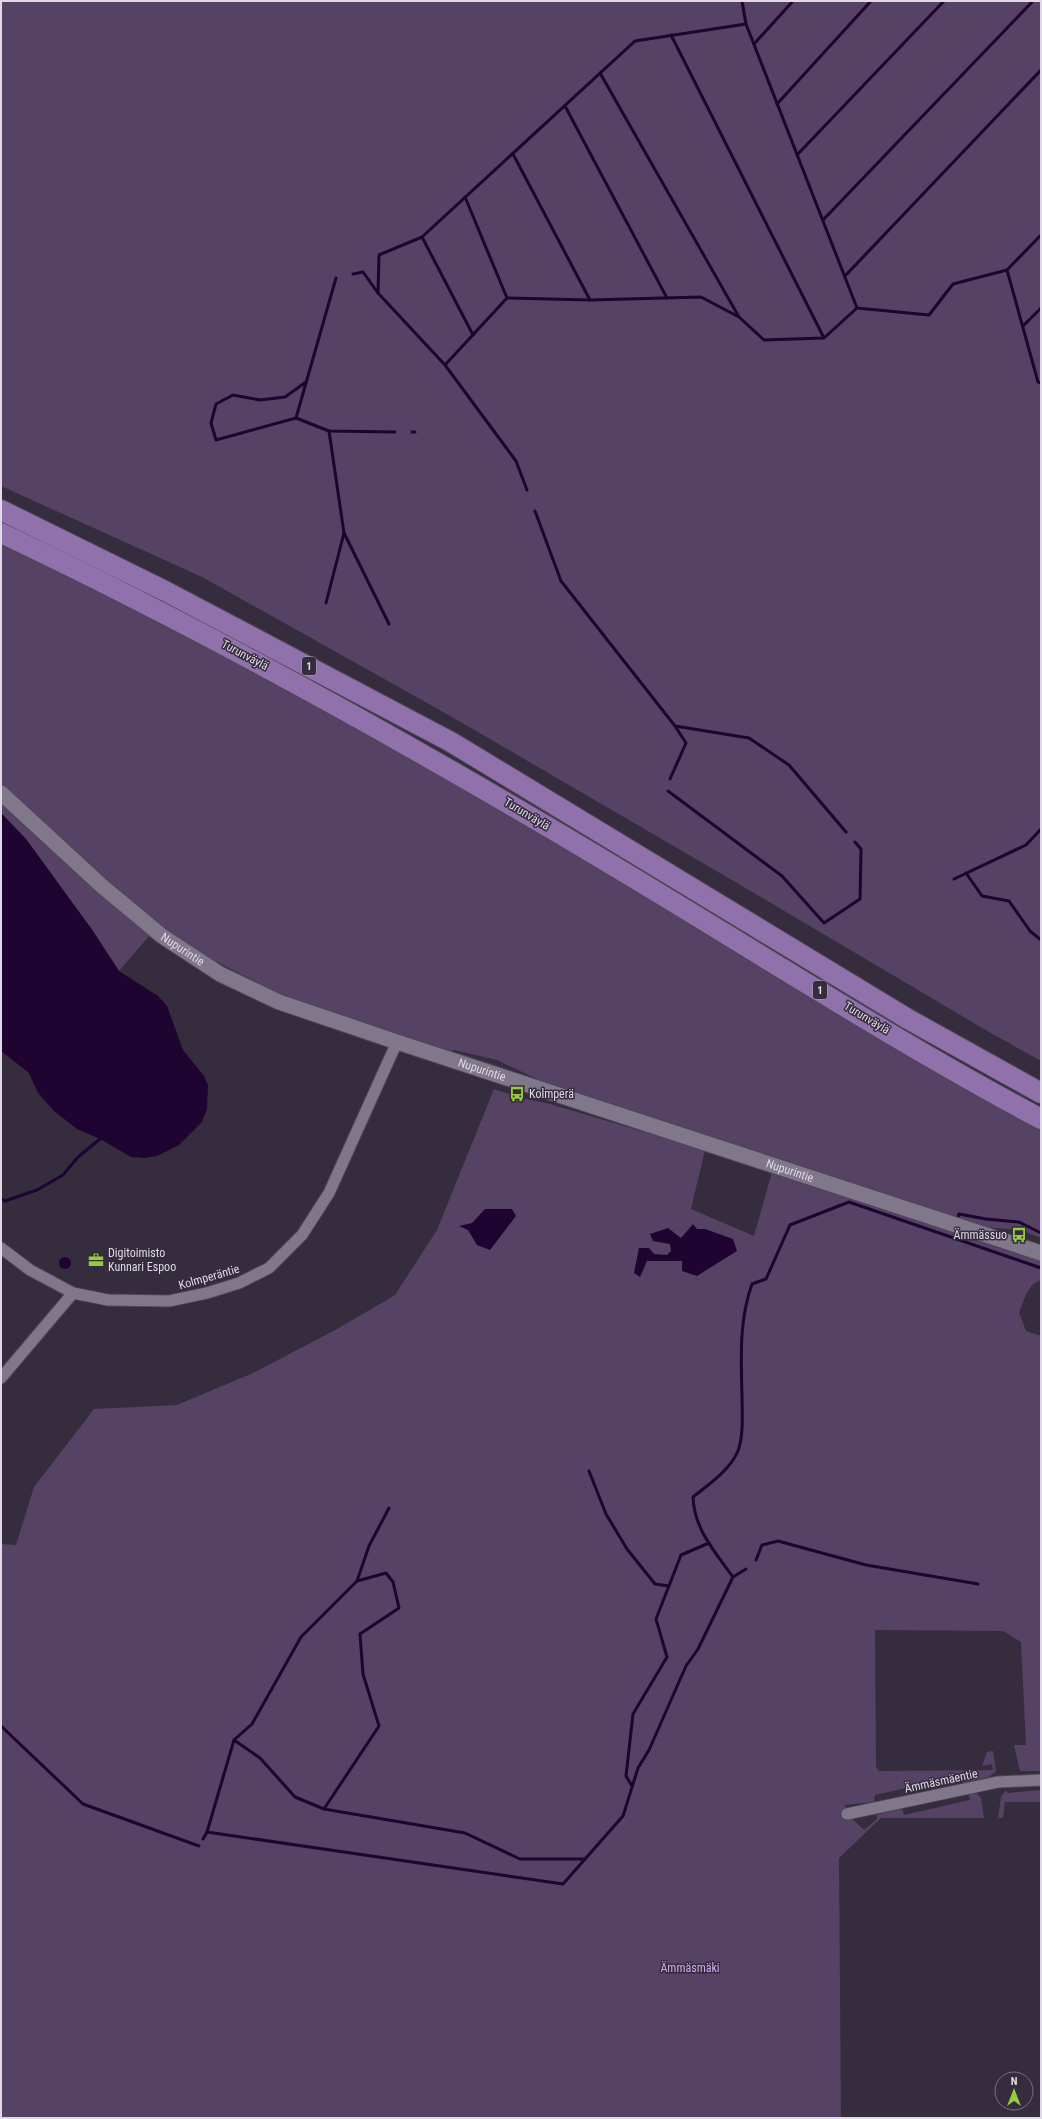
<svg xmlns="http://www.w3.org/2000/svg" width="1042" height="2119" viewBox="0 0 1042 2119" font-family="'Roboto Condensed',sans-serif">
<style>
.green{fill:#554265}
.water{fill:#1f0331}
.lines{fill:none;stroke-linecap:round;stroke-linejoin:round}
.stream{stroke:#1f0331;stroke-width:3}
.street-casing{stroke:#4f4756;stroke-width:13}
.secondary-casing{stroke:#4f4756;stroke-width:17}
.highway-casing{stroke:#4f4756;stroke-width:22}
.street{stroke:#81778b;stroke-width:11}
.secondary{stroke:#81778b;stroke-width:15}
.highway{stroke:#9071ab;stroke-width:20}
.labels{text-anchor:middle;stroke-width:3;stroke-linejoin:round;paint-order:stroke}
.shield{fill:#352c3d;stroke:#aca6b3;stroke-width:1}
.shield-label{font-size:11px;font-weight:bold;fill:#dfdae5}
.street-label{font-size:12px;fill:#dfdae5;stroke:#352c3d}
.poi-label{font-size:12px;fill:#dfdae5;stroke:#352c3d;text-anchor:start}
.park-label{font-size:12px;fill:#d4aaf9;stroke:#352c3d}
</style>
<rect width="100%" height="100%" fill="#352c3d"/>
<g class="green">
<polygon points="1,1 1041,1 1041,1061 989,1032 725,876 452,717 202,577 1,486"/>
<polygon points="1,544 106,594 275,681 456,781 1041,1128 1041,1238 1020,1230 993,1228 967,1222 562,1091 497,1060 454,1050 451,1051 382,1032 276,992 190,948 126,898 1,787"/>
<polygon points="1,802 150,935 119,971 93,931 26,839 1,813"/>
<path d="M494,1089l28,9 28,6 155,46 -14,59 63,27 18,-64 269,88v20c-14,4 -16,20 -22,32l7,19 15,5v435h-21l-6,-26h12l-5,-103 -18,-11 -128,-1 1,137 3,4 112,-1 2,-1 -1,-5 -10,2 5,-14 6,-1 3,20 -7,6 -26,6 -2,-7 -86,19 -1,7 -29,3 2,9 17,16 13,-11 -1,-4 26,-7 2,7 66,-15 -2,-8h8l5,6 3,20h-103l-42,40 2,260h-840v-574l15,1 18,-58 60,-78 83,-4 76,-32 84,-44 58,-34 42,-65z"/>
<polygon points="1006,1790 1008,1793 1041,1790 1041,1802 1005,1802 1003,1818 998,1818 1001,1797"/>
</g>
<g class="water">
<polygon points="1,813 26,839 93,931 119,971 158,996 167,1006 183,1050 204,1076 208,1085 207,1109 202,1122 179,1145 157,1156 144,1158 131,1157 100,1139 77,1129 54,1111 38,1093 29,1073 1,1051"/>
<polygon points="485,1209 512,1209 516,1216 490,1250 477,1245 468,1230 459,1226 472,1223"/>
<polygon points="693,1224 697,1229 705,1229 733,1239 737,1251 697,1276 682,1271 682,1261 647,1261 640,1277 634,1273 639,1248 649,1248 654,1254 667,1255 671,1251 670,1244 653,1241 650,1234 668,1228 681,1238"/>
<circle cx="65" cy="1263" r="6"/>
</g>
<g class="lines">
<g class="stream">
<polyline points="742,1 746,24 857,308 824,338 764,340 739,317 701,297 590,300 507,298 445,365 378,293 379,255 422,237 635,41 746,24"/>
<polyline points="671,35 824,338"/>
<polyline points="754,44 793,1"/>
<polyline points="600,73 739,317"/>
<polyline points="777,104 871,1"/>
<polyline points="565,106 667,298"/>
<polyline points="513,154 590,300"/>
<polyline points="797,155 944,1"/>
<polyline points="465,197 507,298"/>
<polyline points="823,220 1033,1"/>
<polyline points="422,237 473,335"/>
<polyline points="1007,270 1041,235"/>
<polyline points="353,274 363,272 378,293"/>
<polyline points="845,276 1041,70"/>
<polyline points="857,308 929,315 953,284 1007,270 1038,382 1041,383"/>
<polyline points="1023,326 1041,308"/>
<polyline points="445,365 516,461 527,490"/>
<polyline points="306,382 285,397 260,400 233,395 216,404 211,423 216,440 296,418 336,278"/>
<polyline points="296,418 329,431 395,432"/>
<polyline points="412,432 415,432"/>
<polyline points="535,511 561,581 675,726 749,738 789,765 846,832"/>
<polyline points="344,533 389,624"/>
<polyline points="326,603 344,533 329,431"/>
<polyline points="670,779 686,743 675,726"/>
<polyline points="668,791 782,876 824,923 860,899 861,849 855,842"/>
<polyline points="966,873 982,896 1009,901 1030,931 1041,940"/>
<polyline points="954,879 1026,845 1041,829"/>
<polyline points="1,1199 5,1201 37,1190 63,1175 78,1157 100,1139"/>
<polyline points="958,1217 959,1214 986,1219 1019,1222 1041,1233"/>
<polyline points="589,1471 606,1514 627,1549 655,1584 669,1586"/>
<polyline points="756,1560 762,1545 778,1541 866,1565 978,1584"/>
<path d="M733,1577c-18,-25 -39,-48 -40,-80 15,-12 37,-27 45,-46 6,-17 4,-37 4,-55 -1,-38 -3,-76 10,-112l14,-5 24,-54 59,-23 192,66"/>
<polyline points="1,1726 83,1804 199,1846"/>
<polyline points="234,1740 260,1758 295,1797 324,1809 465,1833 520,1859 585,1859"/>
<polyline points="632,1786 626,1776 633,1714 667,1657 656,1619 681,1555 709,1543"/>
<polyline points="324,1809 379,1726 363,1674 360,1634 399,1608 393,1582 386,1573 357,1581"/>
<polyline points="207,1832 563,1884 623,1816 638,1768 649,1750 686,1666 698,1649 733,1577 746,1569"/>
<polyline points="203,1839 207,1832 234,1740 252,1724 301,1637 357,1581 369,1546 389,1508"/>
</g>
<g class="street-casing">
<g id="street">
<polyline points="1,1248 30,1270 73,1293 108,1300 169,1301 207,1293 239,1283 269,1268 302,1235 329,1193 397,1042"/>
<polyline points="1,1378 73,1293"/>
<polyline points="847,1814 998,1782 1041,1780"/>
</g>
</g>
<g class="secondary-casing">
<g id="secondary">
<path id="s1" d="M1,793l102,94 59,49 58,38 59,28 118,40 644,211"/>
</g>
</g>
<g class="highway-casing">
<g id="highway">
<polyline points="1,510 165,591 451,742 908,1019 1041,1093"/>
<path d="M1,533c207,98 405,209 601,326 146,87 289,180 439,260"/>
</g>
</g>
<use href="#street" class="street"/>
<use href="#secondary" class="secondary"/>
<use href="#highway" class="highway"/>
</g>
<defs>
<g id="bus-bare" transform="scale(1.2)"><path d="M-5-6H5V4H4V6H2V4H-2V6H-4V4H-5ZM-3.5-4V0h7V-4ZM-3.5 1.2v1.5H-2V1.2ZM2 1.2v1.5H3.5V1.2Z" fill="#95cc3b" stroke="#352c3d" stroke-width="2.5" paint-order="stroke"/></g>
<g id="office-bare" transform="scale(1.2)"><path d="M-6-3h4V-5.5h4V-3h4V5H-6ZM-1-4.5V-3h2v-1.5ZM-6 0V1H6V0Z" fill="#95cc3b" stroke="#352c3d" stroke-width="2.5" paint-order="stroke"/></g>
</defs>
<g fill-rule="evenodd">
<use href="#bus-bare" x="517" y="1094"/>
<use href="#bus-bare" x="1019" y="1235"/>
<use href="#office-bare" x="96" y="1260"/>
</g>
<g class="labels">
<g class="shield">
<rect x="302" y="657" width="14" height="18" rx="3"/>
<rect x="813" y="981" width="14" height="18" rx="3"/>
</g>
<g class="shield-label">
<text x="309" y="670">1</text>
<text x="820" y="994">1</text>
</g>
<g class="street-label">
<text transform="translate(245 655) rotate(28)" y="4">Turunväylä</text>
<text transform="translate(527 814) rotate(31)" y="4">Turunväylä</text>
<text dy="4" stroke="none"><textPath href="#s1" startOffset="240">Nupurintie</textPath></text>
<text transform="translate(867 1018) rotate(31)" y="4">Turunväylä</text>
<text dy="4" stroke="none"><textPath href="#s1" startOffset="564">Nupurintie</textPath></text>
<text dy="4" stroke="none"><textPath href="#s1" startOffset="888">Nupurintie</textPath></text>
<text transform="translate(209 1277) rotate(-16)" y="4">Kolmperäntie</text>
<text transform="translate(941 1781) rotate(-12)" y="4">Ämmäsmäentie</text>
</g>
<g class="poi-label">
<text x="529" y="1098">Kolmperä</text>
<text x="1007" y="1239" text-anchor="end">Ämmässuo</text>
<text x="108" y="1257">Digitoimisto<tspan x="108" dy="14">Kunnari Espoo</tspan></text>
</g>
<g class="park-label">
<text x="690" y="1972">Ämmäsmäki</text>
</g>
</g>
<rect width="1042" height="2119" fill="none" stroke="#dfdae5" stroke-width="4"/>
<g transform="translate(1014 2091)"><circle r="19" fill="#352c3d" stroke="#797280"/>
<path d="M0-3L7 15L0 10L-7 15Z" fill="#95cc3b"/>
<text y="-6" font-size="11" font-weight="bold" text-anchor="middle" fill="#dfdae5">N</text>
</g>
</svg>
